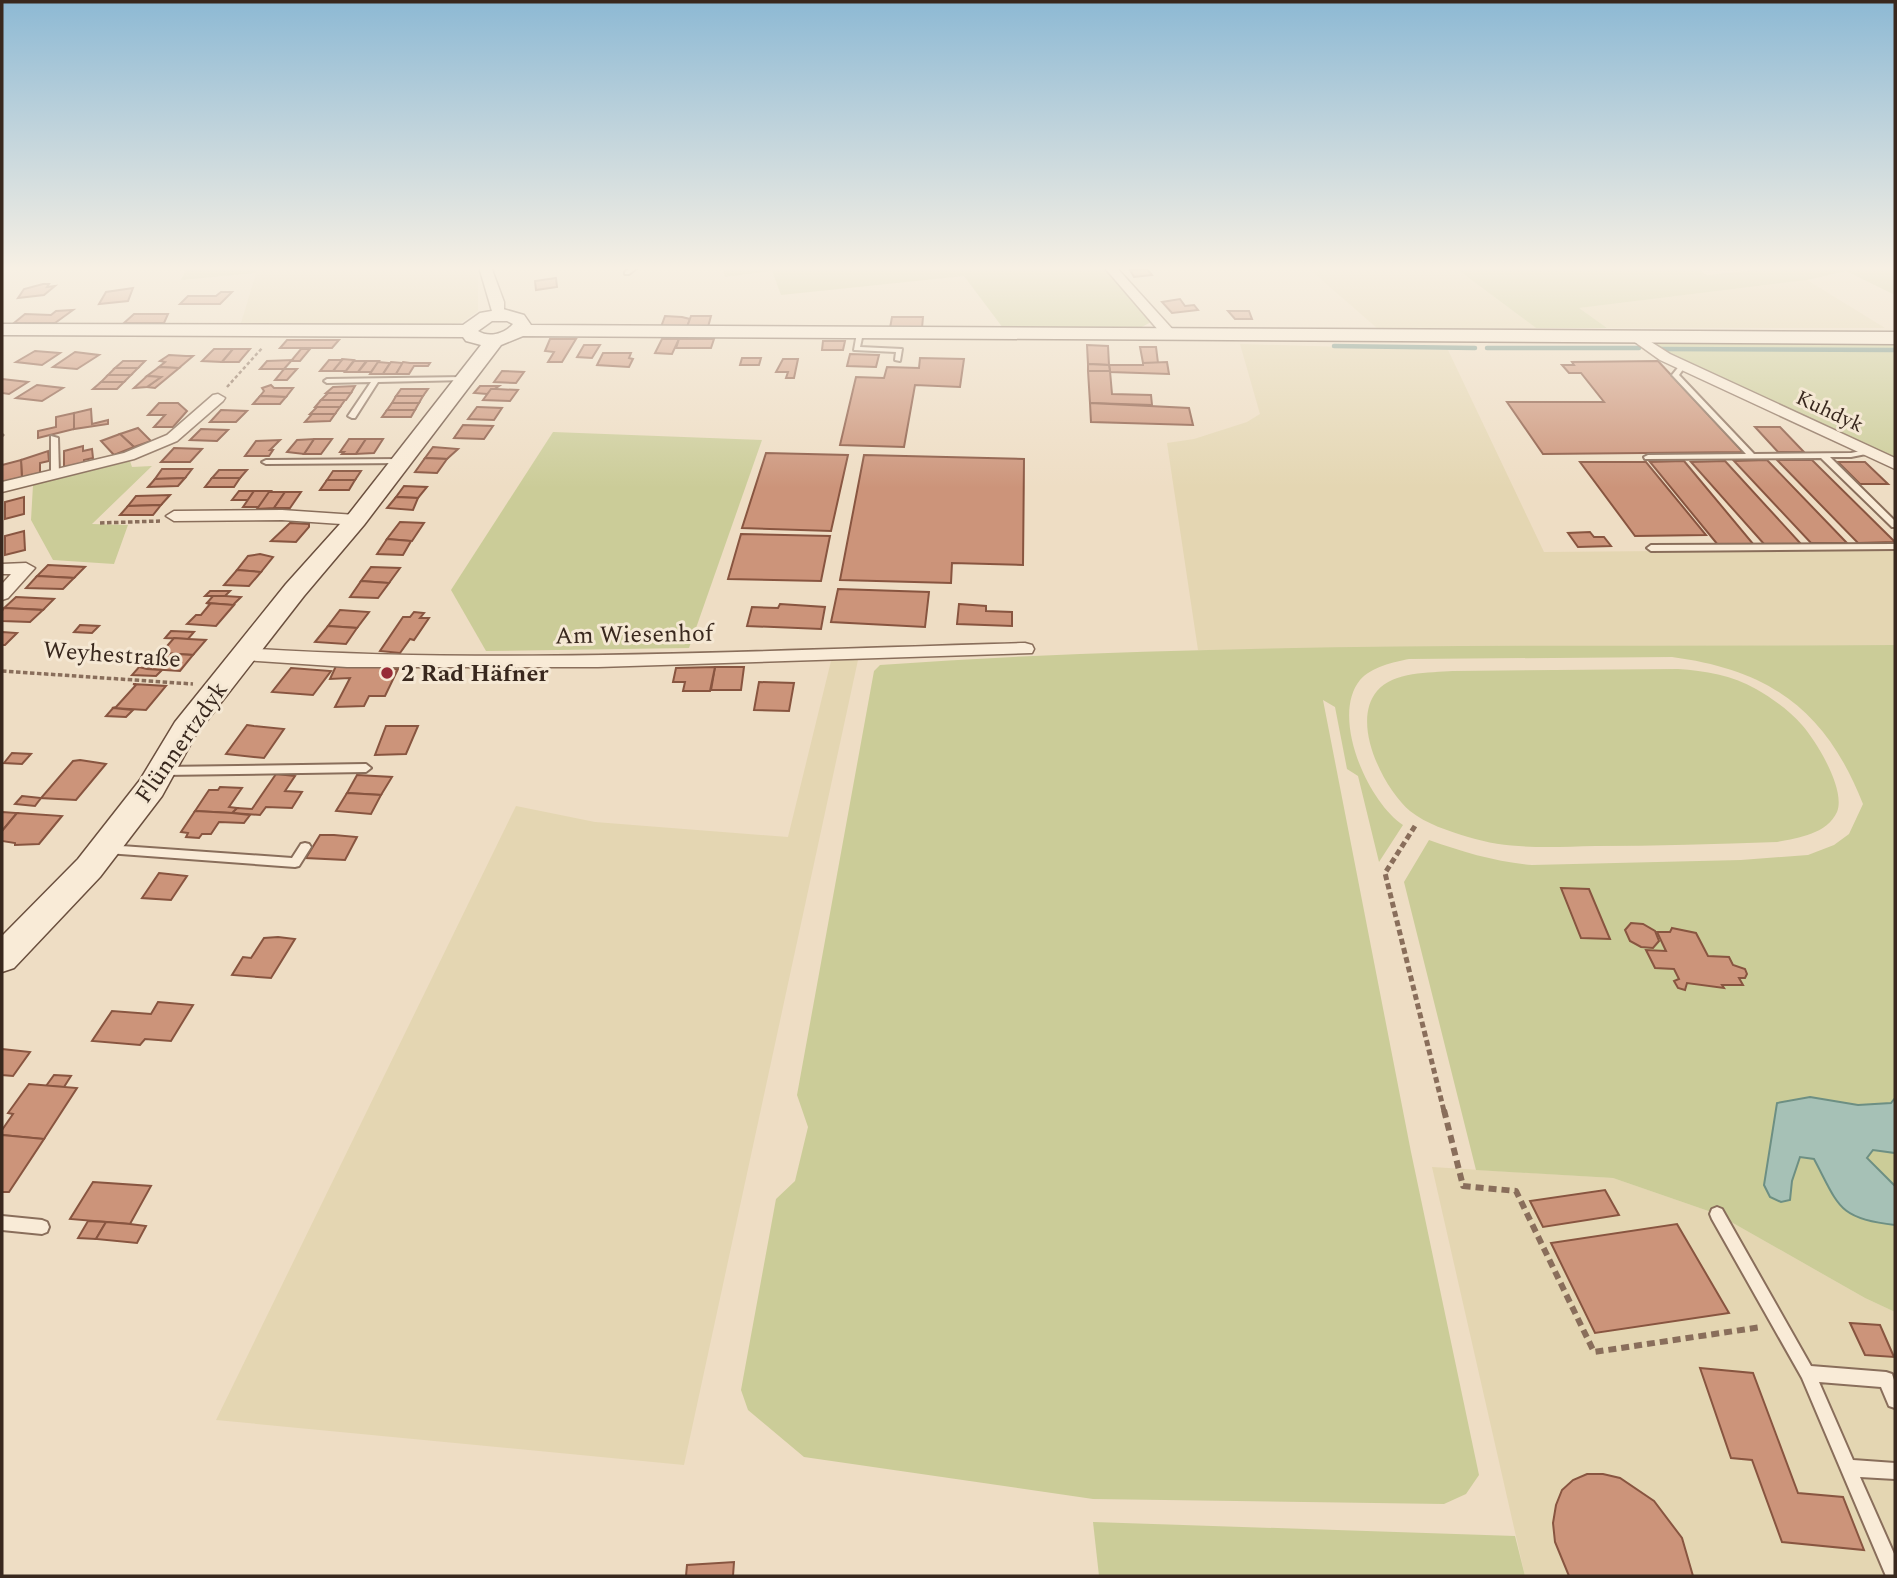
<svg xmlns="http://www.w3.org/2000/svg" width="1897" height="1578" viewBox="0 0 1897 1578" font-family="Spectral,serif">
<style>
.farmland{fill:#e4d6b2}
.green{fill:#cbcc98}
.water{fill:#a6c1b6;stroke:#6d8f83;stroke-width:2}
.lines{fill:none;stroke-linecap:round;stroke-linejoin:round}
.stream{stroke:#6d8f83;stroke-width:4.5}
.building{fill:#cc947a;stroke:#885540;stroke-width:2}
.lane-casing{stroke:#896e5b;stroke-width:4}
.street-casing{stroke:#896e5b;stroke-width:3}
.secondary-casing{stroke:#6a4f3e;stroke-width:3}
.path-far3{stroke:#896e5b;stroke-width:2.5;stroke-dasharray:3.5 2.5;stroke-linecap:butt}
.path-far2{stroke:#896e5b;stroke-width:3.5;stroke-dasharray:4.5 2.5;stroke-linecap:butt}
.path-far1{stroke:#896e5b;stroke-width:5;stroke-dasharray:6 3.5;stroke-linecap:butt}
.path{stroke:#896e5b;stroke-width:6;stroke-dasharray:8 5;stroke-linecap:butt}
.lane{fill:#f9ebd7;fill-rule:evenodd}
.street{fill:#f9ebd7;fill-rule:evenodd}
.secondary{fill:#f9ebd7;fill-rule:evenodd}
.poi-dot{fill:#972b37;stroke:#f5e8d4;stroke-width:2.5}
.labels{text-anchor:middle;stroke-width:6;stroke-linejoin:round;paint-order:stroke}
.far-street-label{font-size:21px;fill:#39281e;stroke:#f5e8d4}
.street-label{font-size:24px;fill:#39281e;stroke:#f5e8d4}
.poi-label{font-size:24px;font-weight:bold;fill:#39281e;stroke:#f5e8d4;text-anchor:start}
</style>
<rect width="100%" height="100%" fill="#eeddc4"/>
<g class="farmland">
<polygon points="258,267 478,267 478,311 461,323 449,324 241,323"/>
<polygon points="1307,267 1454,267 1536,328 1378,329"/>
<polygon points="1807,280 1885,328 1607,328 1578,308"/>
<polygon points="1240,344 1448,350 1544,552 1895,549 1895,645 1198,650 1167,443 1194,439 1247,422 1260,414"/>
<polygon points="858,660 684,1465 216,1420 516,806 595,822 788,837 831,661"/>
<polygon points="1432,1167 1613,1178 1717,1214 1865,1298 1895,1312 1895,1576 1525,1576"/>
</g>
<g class="green">
<polygon points="187,267 258,267 256,273 181,280"/>
<polygon points="722,267 1103,267 1151,322 1138,329 1003,328 964,276 781,295 772,271 725,277"/>
<polygon points="1454,267 1694,267 1707,275 1766,269 1765,267 1895,267 1895,295 1846,271 1807,280 1579,308 1607,328 1536,328"/>
<polygon points="1654,339 1895,341 1895,463 1661,350 1649,342"/>
<polygon points="553,432 762,440 689,648 486,651 451,590"/>
<polygon points="130,461 132,467 152,466 92,524 128,525 114,564 53,560 31,520 33,485"/>
<path d="M1895,645v667l-30,-14 -148,-84 -104,-36 -137,-8 -72,-288 25,-42c34,12 67,22 103,25l209,-5 67,-5 26,-10 15,-11 14,-30c-37,-94 -93,-134 -191,-147l-263,2c-15,3 -38,8 -49,21 -30,37 8,122 43,145l-24,37 -21,-86 -11,-7 -12,-62 -12,-7 88,452 68,323 -13,19 -22,10 -351,-5 -289,-42 -56,-47 -7,-20 35,-191 19,-18 13,-54 -11,-32 77,-424 6,-6c338,-24 677,-18 1015,-20z"/>
<path d="M1678,669c27,2 54,6 78,20 16,9 34,22 46,36 15,17 44,65 35,87 -10,22 -39,26 -60,30 -60,2 -121,4 -182,4 -43,1 -85,4 -127,-9 -19,-6 -42,-13 -58,-26 -26,-22 -60,-88 -33,-120 17,-20 52,-18 76,-20z"/>
<polygon points="1093,1522 1515,1536 1525,1576 1099,1576"/>
</g>
<path class="water" d="M1810,1097l48,8 33,-2 4,-5v55l-22,-3 -6,8 28,28v39c-57,-6 -56,-19 -81,-66l-14,-2 -8,24 -2,19 -9,2 -11,-5 -6,-12 13,-82z"/>
<g class="lines">
<g class="stream">
<polyline points="1334,346 1475,348"/>
<polyline points="1487,348 1639,348"/>
<polyline points="1661,349 1895,350"/>
</g>
</g>
<g class="building">
<polygon points="1147,269 1152,275 1134,277 1130,270"/>
<polygon points="556,278 557,287 536,290 535,281"/>
<polygon points="43,284 49,284 47,287 55,286 44,295 18,298 24,289"/>
<polygon points="133,288 128,301 99,304 106,292"/>
<polygon points="221,292 232,292 220,304 180,304 188,296 216,296"/>
<polygon points="1180,299 1185,306 1194,305 1198,310 1172,313 1162,302"/>
<polygon points="73,310 55,323 14,323 25,314 51,315 56,311"/>
<polygon points="1228,311 1249,311 1252,319 1235,319"/>
<polygon points="134,314 168,314 164,323 124,323"/>
<polygon points="665,316 682,317 690,319 687,327 661,327"/>
<polygon points="691,316 711,316 708,327 687,327"/>
<polygon points="892,317 923,317 922,328 890,328"/>
<polygon points="550,339 576,339 562,362 548,362 554,352 545,351"/>
<polygon points="662,339 679,339 672,354 655,353"/>
<polygon points="679,339 714,339 711,348 676,348"/>
<polygon points="287,340 339,340 332,348 280,348"/>
<polygon points="823,341 845,341 843,350 822,350"/>
<polygon points="584,345 600,345 592,358 577,357"/>
<polygon points="1087,345 1108,346 1109,365 1088,364"/>
<polygon points="1140,347 1156,347 1158,363 1143,363"/>
<polygon points="214,349 233,349 222,362 202,361"/>
<polygon points="233,349 250,349 239,362 222,362"/>
<polygon points="301,349 310,349 300,361 291,361"/>
<polygon points="35,351 60,353 42,365 16,362"/>
<polygon points="75,352 99,355 77,369 53,367"/>
<polygon points="603,353 631,353 629,358 633,359 629,367 597,365"/>
<polygon points="850,354 879,355 876,367 847,366"/>
<polygon points="169,355 186,356 193,356 179,368 159,367 165,362 160,361"/>
<polygon points="742,358 761,358 759,365 740,365"/>
<polygon points="920,358 964,359 960,387 915,385 904,447 840,445 856,377 884,378 887,367 919,368"/>
<polygon points="342,359 354,360 346,371 333,371"/>
<polygon points="783,359 798,359 794,378 786,378 788,372 776,372"/>
<polygon points="292,360 284,369 260,369 267,361"/>
<polygon points="329,360 342,360 333,371 320,371"/>
<polygon points="123,361 145,361 138,368 115,368"/>
<polygon points="354,361 366,361 358,372 345,372"/>
<polygon points="367,361 379,361 371,372 358,372"/>
<polygon points="1658,361 1743,452 1543,454 1507,402 1604,402 1581,373 1569,373 1562,365 1574,365 1572,362"/>
<polygon points="378,362 390,363 383,374 370,374"/>
<polygon points="391,362 403,363 396,374 383,374"/>
<polygon points="403,362 410,363 430,363 428,366 414,366 409,374 396,374"/>
<polygon points="1167,362 1169,374 1110,372 1109,365 1143,365 1143,363"/>
<polygon points="1088,364 1109,365 1110,371 1088,371"/>
<polygon points="159,367 179,368 155,388 147,387 161,377 147,376"/>
<polygon points="115,368 138,368 131,375 108,375"/>
<polygon points="284,369 297,369 287,380 275,380"/>
<polygon points="502,371 524,372 516,383 494,382"/>
<polygon points="1088,371 1110,371 1112,394 1151,395 1152,405 1090,403"/>
<polygon points="108,375 131,375 124,382 101,382"/>
<polygon points="147,376 161,377 147,387 134,388"/>
<polygon points="2,379 28,382 9,394 2,393"/>
<polygon points="101,382 124,382 117,389 93,389"/>
<polygon points="37,385 63,388 42,401 16,398"/>
<polygon points="271,385 274,388 293,388 286,397 260,396 264,391 262,388"/>
<polygon points="355,386 351,393 326,393 333,387"/>
<polygon points="480,386 499,386 487,394 474,393"/>
<polygon points="401,389 428,389 423,396 396,396"/>
<polygon points="491,389 496,389 518,390 510,401 483,400"/>
<polygon points="328,393 351,393 346,400 321,400"/>
<polygon points="260,396 286,397 280,404 253,404"/>
<polygon points="396,396 423,396 419,403 392,403"/>
<polygon points="321,400 345,400 340,407 315,407"/>
<polygon points="159,403 178,403 187,411 173,427 154,427 165,415 148,415"/>
<polygon points="392,403 419,403 415,410 387,410"/>
<polygon points="1090,403 1189,408 1193,425 1091,422"/>
<polygon points="317,407 340,407 335,414 310,414"/>
<polygon points="477,407 478,407 502,408 494,420 468,419"/>
<polygon points="91,409 92,424 108,420 108,424 74,429 74,413"/>
<polygon points="221,410 247,411 236,422 210,422"/>
<polygon points="387,410 415,410 411,417 382,417"/>
<polygon points="74,413 74,429 38,438 38,431 56,427 56,417"/>
<polygon points="312,414 335,414 330,421 305,422"/>
<polygon points="463,425 493,426 484,439 454,438"/>
<polygon points="1755,427 1780,427 1804,452 1778,452"/>
<polygon points="138,428 151,441 134,447 120,434"/>
<polygon points="201,429 228,430 217,441 190,440"/>
<polygon points="120,434 134,447 114,455 101,441"/>
<polygon points="314,439 332,439 321,454 304,454"/>
<polygon points="314,439 304,454 287,452 297,440"/>
<polygon points="349,439 366,439 356,454 342,454 344,452 340,452"/>
<polygon points="366,439 383,439 374,453 356,454"/>
<polygon points="280,440 270,450 273,450 269,456 245,456 256,441"/>
<polygon points="83,446 83,451 92,449 93,458 84,460 84,464 64,469 64,451"/>
<polygon points="433,447 458,449 447,459 425,458"/>
<polygon points="174,448 202,449 190,462 161,462"/>
<polygon points="48,451 49,461 40,463 40,475 22,479 21,460"/>
<polygon points="766,453 848,455 831,531 742,528"/>
<polygon points="864,455 1024,459 1023,565 952,563 951,583 840,580"/>
<polygon points="425,458 447,459 437,473 415,472"/>
<polygon points="21,460 22,479 2,485 2,465"/>
<polygon points="1767,460 1847,543 1811,543 1734,461"/>
<polygon points="1777,460 1812,460 1895,542 1858,543"/>
<polygon points="1684,461 1754,545 1718,545 1650,462"/>
<polygon points="1725,461 1801,544 1764,544 1691,462"/>
<polygon points="1580,462 1646,462 1706,535 1635,536"/>
<polygon points="1838,462 1865,462 1888,484 1860,484"/>
<polygon points="162,469 192,469 185,478 155,479"/>
<polygon points="219,470 247,470 240,478 212,478"/>
<polygon points="333,471 361,471 355,480 327,480"/>
<polygon points="185,478 178,486 148,487 155,479"/>
<polygon points="212,478 240,478 234,487 205,487"/>
<polygon points="327,480 355,480 349,490 320,490"/>
<polygon points="404,486 427,487 418,498 396,497"/>
<polygon points="239,491 254,491 248,500 232,500"/>
<polygon points="254,491 271,491 259,507 243,507"/>
<polygon points="269,492 285,492 274,508 257,509"/>
<polygon points="285,492 301,492 290,508 274,508"/>
<polygon points="170,495 161,505 128,506 136,496"/>
<polygon points="24,497 24,514 5,519 5,502"/>
<polygon points="396,497 418,498 413,510 387,508"/>
<polygon points="161,505 153,515 120,515 128,506"/>
<polygon points="400,522 424,523 412,541 387,539"/>
<polygon points="290,523 309,524 309,527 296,542 271,541"/>
<polygon points="24,531 25,550 5,555 5,536"/>
<polygon points="1590,532 1594,537 1604,537 1611,546 1578,547 1568,533"/>
<polygon points="741,534 830,536 821,581 728,579"/>
<polygon points="387,539 411,541 403,555 377,554"/>
<polygon points="260,554 273,557 261,572 237,570 248,556"/>
<polygon points="48,565 85,567 74,578 37,576"/>
<polygon points="371,567 400,568 389,583 361,581"/>
<polygon points="237,570 261,572 249,586 224,585"/>
<polygon points="37,576 74,578 63,589 26,588"/>
<polygon points="361,581 389,583 378,598 350,597"/>
<polygon points="838,589 929,592 925,627 831,622"/>
<polygon points="210,591 230,591 225,596 205,596"/>
<polygon points="213,596 225,596 241,597 233,605 207,603"/>
<polygon points="16,597 54,599 43,610 4,608"/>
<polygon points="206,603 207,603 234,605 216,626 187,624 196,615 201,615 210,604"/>
<polygon points="780,604 825,607 821,629 747,626 752,607 778,608"/>
<polygon points="959,604 986,606 986,611 1012,612 1012,626 957,624"/>
<polygon points="4,608 43,610 30,622 2,621 2,611"/>
<polygon points="340,610 369,612 357,628 328,626"/>
<polygon points="414,612 424,613 420,618 429,618 414,640 410,639 400,653 380,651 403,617 410,617"/>
<polygon points="80,625 99,626 92,633 74,632"/>
<polygon points="328,626 357,628 346,644 315,642"/>
<polygon points="171,631 194,632 188,639 165,638"/>
<polygon points="2,632 17,633 5,645 2,645"/>
<polygon points="174,638 188,639 206,640 193,655 161,653"/>
<polygon points="161,653 193,655 180,671 147,669"/>
<polygon points="336,666 384,666 382,669 398,669 385,696 369,696 364,706 335,707 350,678 330,679"/>
<polygon points="139,667 147,669 162,670 156,676 132,675"/>
<polygon points="715,667 744,667 741,690 711,690"/>
<polygon points="715,667 710,691 683,691 685,682 673,682 676,668"/>
<polygon points="291,668 331,671 313,695 272,692"/>
<polygon points="759,682 794,683 789,711 754,710"/>
<polygon points="133,684 166,686 146,710 112,708 116,707 136,685"/>
<polygon points="113,708 133,710 126,717 106,716"/>
<polygon points="247,725 254,726 284,729 264,758 226,754"/>
<polygon points="386,726 418,726 406,754 375,755"/>
<polygon points="12,753 31,754 22,764 4,763"/>
<polygon points="80,760 106,764 76,800 41,798 73,761"/>
<polygon points="276,774 295,776 285,791 302,792 292,808 266,807 260,815 232,813 237,808 252,809"/>
<polygon points="357,775 392,777 381,795 347,793"/>
<polygon points="220,787 242,788 229,807 237,808 232,813 195,811 209,790 218,790"/>
<polygon points="347,793 381,795 371,814 336,811"/>
<polygon points="22,796 41,798 35,806 15,804"/>
<polygon points="195,811 232,813 250,815 244,823 219,822 211,834 202,834 199,838 186,837 188,833 181,832"/>
<polygon points="2,812 17,813 2,831"/>
<polygon points="17,813 62,816 39,844 15,845 15,843 2,841 2,831"/>
<polygon points="320,835 334,835 357,837 345,860 306,858"/>
<polygon points="159,873 187,876 171,900 142,898"/>
<polygon points="1561,888 1589,889 1610,939 1581,938"/>
<polygon points="1631,923 1643,924 1655,931 1659,941 1653,948 1641,947 1630,941 1625,930"/>
<polygon points="1672,928 1696,933 1708,956 1729,957 1733,965 1745,969 1747,974 1745,978 1739,978 1743,985 1722,985 1724,988 1687,983 1685,990 1678,988 1674,981 1679,979 1674,969 1655,968 1646,950 1666,951 1657,932 1670,932"/>
<polygon points="278,937 295,939 271,978 232,975 243,957 251,958 264,938"/>
<polygon points="158,1002 193,1005 171,1041 145,1039 140,1045 92,1041 112,1011 151,1014"/>
<polygon points="2,1049 30,1052 13,1076 2,1075"/>
<polygon points="54,1075 71,1076 64,1087 46,1086"/>
<polygon points="29,1084 77,1088 44,1139 2,1135 2,1130 13,1114 8,1113"/>
<polygon points="2,1135 44,1139 9,1192 2,1192"/>
<polygon points="93,1182 151,1186 130,1224 70,1219"/>
<polygon points="1605,1190 1619,1215 1543,1227 1530,1201"/>
<polygon points="88,1221 106,1222 96,1239 78,1238"/>
<polygon points="106,1222 130,1224 146,1226 137,1243 96,1239"/>
<polygon points="1677,1224 1729,1313 1595,1333 1551,1243"/>
<polygon points="1850,1323 1880,1325 1894,1357 1865,1355"/>
<polygon points="1700,1368 1753,1373 1798,1493 1843,1497 1864,1550 1782,1542 1752,1460 1731,1458"/>
<polygon points="1587,1474 1603,1474 1620,1478 1654,1501 1682,1538 1693,1576 1569,1576 1555,1542 1553,1523 1556,1505 1562,1490 1573,1480"/>
<polygon points="734,1562 733,1576 686,1576 687,1565"/>
</g>
<g class="lines">
<g class="lane-casing">
<g id="lane">
<polygon points="632,267 638,267 629,274 625,274 625,272"/>
<polygon points="860,331 863,333 860,347 902,349 900,361 895,360 896,352 854,350 857,333"/>
<polygon points="1681,364 1686,365 1679,375 1754,454 1851,453 1871,449 1871,453 1851,457 1830,457 1895,521 1895,527 1892,527 1821,458 1645,459 1644,457 1648,455 1746,454 1673,376 1672,375"/>
<polygon points="464,377 466,378 466,380 378,382 355,418 352,418 348,416 371,382 327,383 324,381 327,379"/>
<polygon points="51,436 58,438 59,474 55,476 51,474"/>
<polygon points="402,459 406,461 405,463 266,464 262,462 266,460"/>
<polygon points="1895,544 1895,549 1651,551 1647,548 1651,545"/>
<polygon points="366,764 371,768 366,772 163,775 158,771 163,767"/>
<polygon points="305,843 309,844 311,847 299,866 295,867 107,853 103,852 101,849 103,846 107,845 292,858 301,844"/>
<polygon points="1717,1207 1722,1209 1811,1366 1886,1372 1892,1374 1895,1383 1895,1408 1889,1406 1881,1387 1819,1382 1853,1460 1895,1463 1895,1479 1860,1477 1895,1556 1895,1576 1886,1576 1802,1378 1712,1219 1710,1214 1712,1209"/>
<polygon points="2,1216 42,1220 47,1222 49,1227 47,1232 42,1234 2,1230"/>
</g>
</g>
<g class="street-casing">
<g id="street">
<polygon points="479,267 491,267 504,302 504,318 494,318"/>
<polygon points="1104,267 1116,267 1175,332 1175,338 1165,338"/>
<polygon points="1637,333 1670,354 1895,458 1895,469 1660,360 1632,340 1630,337"/>
<polygon points="218,394 225,398 223,401 177,441 134,459 2,492 2,482 124,453 167,435 213,395"/>
<polygon points="282,510 356,515 364,520 356,525 282,520 174,521 166,516 174,511"/>
<polygon points="26,563 35,568 8,598 2,600 2,584 11,574 2,574 2,564"/>
<path d="M1025,643l7,2 2,4 -2,4 -434,14h-251l-103,-7 -7,-2 -2,-4 2,-4 7,-2c260,17 521,2 781,-5z"/>
</g>
</g>
<g class="secondary-casing">
<path id="secondary" d="M503,309l21,6 7,10 1364,7v12l-1372,-8 -22,9 -137,180 -60,71 -109,140 -33,60 -62,81 -86,91 -12,4v-36l76,-77 62,-79 35,-58 111,-138 62,-69 133,-170 -15,-4 -3,-4 -461,-2v-11l461,1 17,-12zM492,321h15l6,3c-9,10 -24,14 -35,7z"/>
</g>
<g class="path-far3">
<polyline points="227,387 263,347"/>
<polyline points="2,434 4,436"/>
</g>
<g class="path-far2">
<polyline points="100,523 160,521"/>
<polyline points="2,671 193,684"/>
</g>
<polyline class="path-far1" points="1415,826 1385,873 1444,1111"/>
<polyline class="path" points="1444,1110 1463,1186 1516,1191 1594,1352 1761,1327"/>
<use href="#lane" class="lane"/>
<use href="#street" class="street"/>
<use href="#secondary" class="secondary"/>
</g>
<linearGradient id="sky" x2="0" y2="1"><stop stop-color="#8db9d4"/><stop offset="0.55" stop-color="#f7f0e4"/><stop offset="1" stop-color="#f7f0e4" stop-opacity="0"/></linearGradient>
<rect width="1897" height="488" fill="url(#sky)"/>
<circle class="poi-dot" cx="387" cy="673" r="7"/>
<g class="labels">
<g class="far-street-label">
<text transform="translate(1830 411) rotate(25)" y="7">Kuhdyk</text>
</g>
<g class="street-label">
<text transform="translate(634 634) rotate(-1)" y="8">Am Wiesenhof</text>
<text transform="translate(112 654) rotate(4)" y="8">Weyhestraße</text>
<text transform="translate(181 742) rotate(-55)" y="8">Flünnertzdyk</text>
</g>
<g class="poi-label">
<text x="401" y="681">2 Rad Häfner</text>
</g>
</g>
<rect width="1897" height="1578" fill="none" stroke="#39281e" stroke-width="7"/>
</svg>
